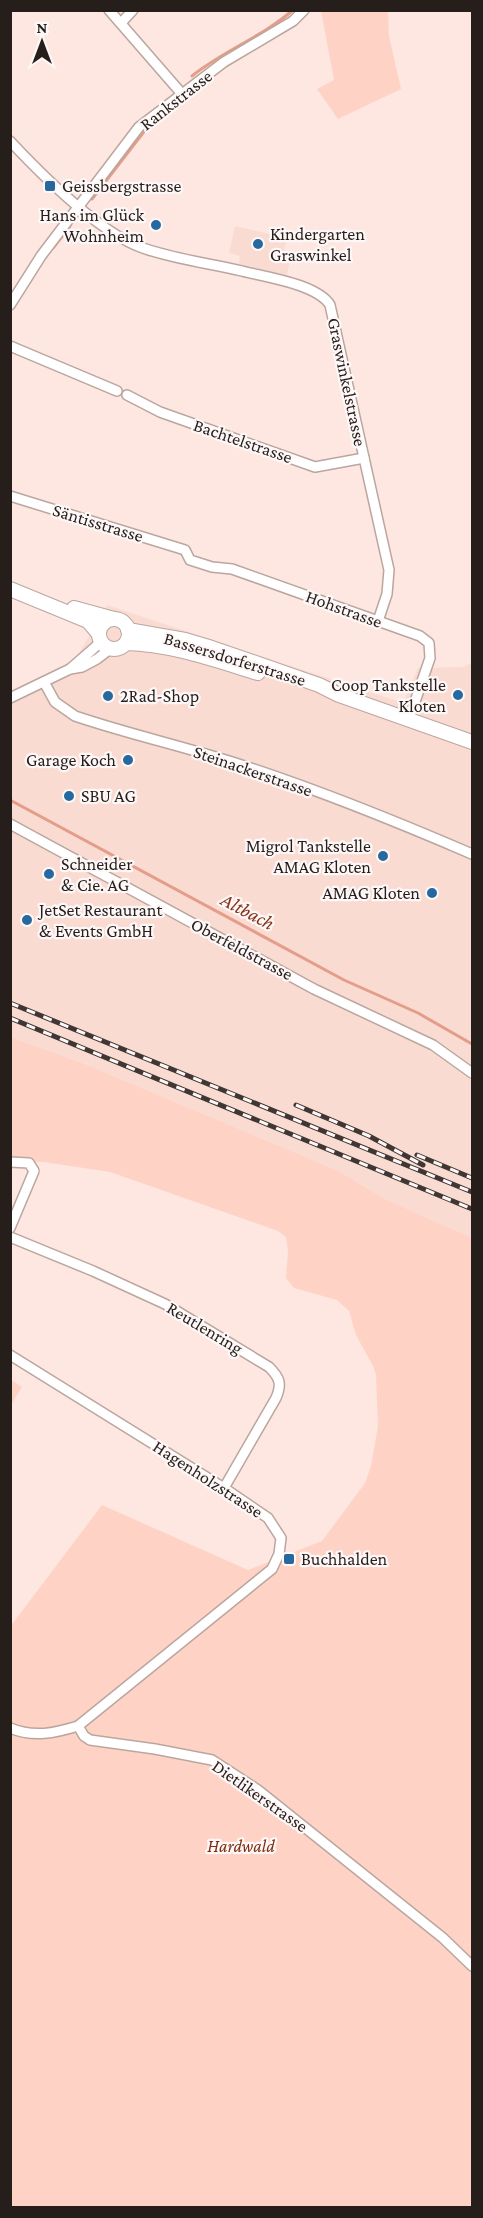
<svg xmlns="http://www.w3.org/2000/svg" width="483" height="2218" viewBox="0 0 483 2218" font-family="'Crimson Pro',serif">
<style>
.built{fill:#fadbd2}
.green{fill:#fed3c6}
.lines{fill:none;stroke-linecap:round;stroke-linejoin:round}
.stream{stroke:#e39d88;stroke-width:3}
.street-casing{stroke:#bba69f;stroke-width:12}
.secondary-casing{stroke:#bba69f;stroke-width:16}
.street{stroke:#fff;stroke-width:9}
.secondary{stroke:#fff;stroke-width:14}
.rail-casing{stroke:#403633;stroke-width:5}
.rail{stroke:#fdf8f7;stroke-width:3;stroke-dasharray:9;stroke-linecap:butt}
.poi-dot{fill:#27699e;stroke:#fdf8f7;stroke-width:2}
.labels{text-anchor:middle;stroke-width:4.5;stroke-linejoin:round;paint-order:stroke}
.street-label{font-size:18px;fill:#261e1b;stroke:#fdf8f7}
.poi-label{font-size:18px;fill:#261e1b;stroke:#fdf8f7;text-anchor:start}
.park-label{font-size:18px;font-style:italic;fill:#7e2c13;stroke:#fdf8f7}
.water-label{font-size:20px;font-style:italic;fill:#88351c;stroke:#fdf8f7}
</style>
<rect width="100%" height="100%" fill="#fde7e0"/>
<g class="built">
<polygon points="235,226 287,238 284,250 290,252 291,255 287,275 239,264 240,256 229,253"/>
<polygon points="107,605 403,703 418,668 463,667 472,663 472,1238 383,1198 339,1171 85,1064 11,1037 11,698 70,669"/>
</g>
<g class="green">
<polygon points="321,11 388,11 389,36 401,89 338,119 317,89 334,80"/>
<polygon points="11,1037 85,1064 339,1171 383,1198 472,1238 472,2207 11,2207 10,1627 102,1505 248,1570 322,1541 365,1483 371,1466 378,1426 376,1375 373,1366 356,1335 349,1311 337,1300 294,1288 286,1278 288,1251 286,1237 278,1231 110,1172 44,1162 11,1162"/>
<polygon points="10,1379 22,1387 11,1405 10,1405"/>
</g>
<g class="lines">
<g class="stream">
<path d="M192,76c31,-25 70,-39 101,-66"/>
<polyline points="92,199 146,129"/>
<polyline points="53,248 70,226"/>
<polyline points="10,800 344,980 418,1013 472,1044"/>
</g>
<g class="street-casing">
<g id="street">
<polyline points="109,10 182,94"/>
<polyline points="121,23 133,10"/>
<path d="M10,141c31,33 88,90 130,106 33,12 68,16 102,24 23,6 75,13 88,34l59,265 -2,24 -9,27"/>
<polyline points="10,305 41,256 139,127 224,62 293,21 304,10"/>
<polyline points="10,346 117,391"/>
<polyline points="127,395 160,412 315,467 364,458"/>
<polyline points="10,496 185,550 190,560 212,567 232,569 420,636 429,643 430,658 409,719"/>
<polyline points="70,669 101,642"/>
<path d="M44,682l11,20 20,14c50,17 103,29 154,45 83,26 164,59 243,93"/>
<polyline points="10,698 70,669 82,667 97,659 110,649"/>
<polyline points="10,824 314,989 433,1045 472,1073"/>
<polyline points="10,1162 29,1163 34,1171 10,1228"/>
<path d="M10,1237l83,34 72,33 104,63c11,11 13,17 7,31l-52,90"/>
<path d="M10,1355l214,133 44,30 13,20 -2,16 -7,15 -194,157c-23,7 -44,12 -68,2"/>
<polyline points="78,1726 84,1736 90,1740 155,1749 212,1760 258,1790 443,1938 472,1966"/>
</g>
</g>
<g class="secondary-casing">
<g id="secondary">
<polyline points="10,589 88,621 99,634"/>
<polyline points="74,608 114,619"/>
<circle cx="114" cy="634" r="15"/>
<polyline points="128,630 185,640 212,648 319,685 339,695 472,742"/>
<path d="M126,643c45,1 89,17 132,30"/>
</g>
</g>
<use href="#street" class="street"/>
<use href="#secondary" class="secondary"/>
<g class="rail-casing">
<g id="rail">
<polyline points="10,1003 472,1192"/>
<polyline points="10,1018 472,1209"/>
<polyline points="296,1105 369,1136 423,1165"/>
<polyline points="417,1155 472,1178"/>
</g>
</g>
<use href="#rail" class="rail"/>
</g>
<g class="poi-dot">
<rect x="44" y="180" width="12" height="12" rx="3"/>
<circle cx="156" cy="225" r="6"/>
<circle cx="258" cy="244" r="6"/>
<circle cx="458" cy="695" r="6"/>
<circle cx="108" cy="696" r="6"/>
<circle cx="128" cy="760" r="6"/>
<circle cx="69" cy="796" r="6"/>
<circle cx="383" cy="856" r="6"/>
<circle cx="49" cy="874" r="6"/>
<circle cx="432" cy="893" r="6"/>
<circle cx="27" cy="920" r="6"/>
<rect x="283" y="1553" width="12" height="12" rx="3"/>
</g>
<g class="labels">
<g class="street-label">
<text transform="translate(176 100) rotate(-38)" y="6">Rankstrasse</text>
<text transform="translate(347 382) rotate(78)" y="6">Graswinkelstrasse</text>
<text transform="translate(243 441) rotate(19)" y="6">Bachtelstrasse</text>
<text transform="translate(98 523) rotate(17)" y="6">Säntisstrasse</text>
<text transform="translate(344 609) rotate(20)" y="6">Hohstrasse</text>
<text transform="translate(235 659) rotate(17)" y="6">Bassersdorferstrasse</text>
<text transform="translate(253 771) rotate(19)" y="6">Steinackerstrasse</text>
<text transform="translate(242 949) rotate(28)" y="6">Oberfeldstrasse</text>
<text transform="translate(205 1328) rotate(31)" y="6">Reutlenring</text>
<text transform="translate(208 1479) rotate(33)" y="6">Hagenholzstrasse</text>
<text transform="translate(260 1796) rotate(35)" y="6">Dietlikerstrasse</text>
</g>
<g class="poi-label">
<text x="62" y="192">Geissbergstrasse</text>
<text x="144" y="221" text-anchor="end">Hans im Glück<tspan x="144" dy="21">Wohnheim</tspan></text>
<text x="270" y="240">Kindergarten<tspan x="270" dy="21">Graswinkel</tspan></text>
<text x="446" y="691" text-anchor="end">Coop Tankstelle<tspan x="446" dy="21">Kloten</tspan></text>
<text x="120" y="702">2Rad-Shop</text>
<text x="116" y="766" text-anchor="end">Garage Koch</text>
<text x="81" y="802">SBU AG</text>
<text x="371" y="852" text-anchor="end">Migrol Tankstelle<tspan x="371" dy="21">AMAG Kloten</tspan></text>
<text x="61" y="870">Schneider<tspan x="61" dy="21">&amp; Cie. AG</tspan></text>
<text x="420" y="899" text-anchor="end">AMAG Kloten</text>
<text x="39" y="916">JetSet Restaurant<tspan x="39" dy="21">&amp; Events GmbH</tspan></text>
<text x="301" y="1565">Buchhalden</text>
</g>
<g class="park-label">
<text x="241" y="1852">Hardwald</text>
</g>
<g class="water-label">
<text transform="translate(248 911) rotate(28)" y="7">Altbach</text>
</g>
</g>
<rect width="483" height="2218" fill="none" stroke="#261e1b" stroke-width="24"/>
<g transform="translate(42 42)" stroke="#fdf8f7" stroke-width="4.5" paint-order="stroke">
<path d="M0-4.5L10 22L0 15L-10 22Z" fill="#261e1b"/>
<text y="-9" font-size="16" font-weight="bold" text-anchor="middle" fill="#261e1b">N</text>
</g>
</svg>
